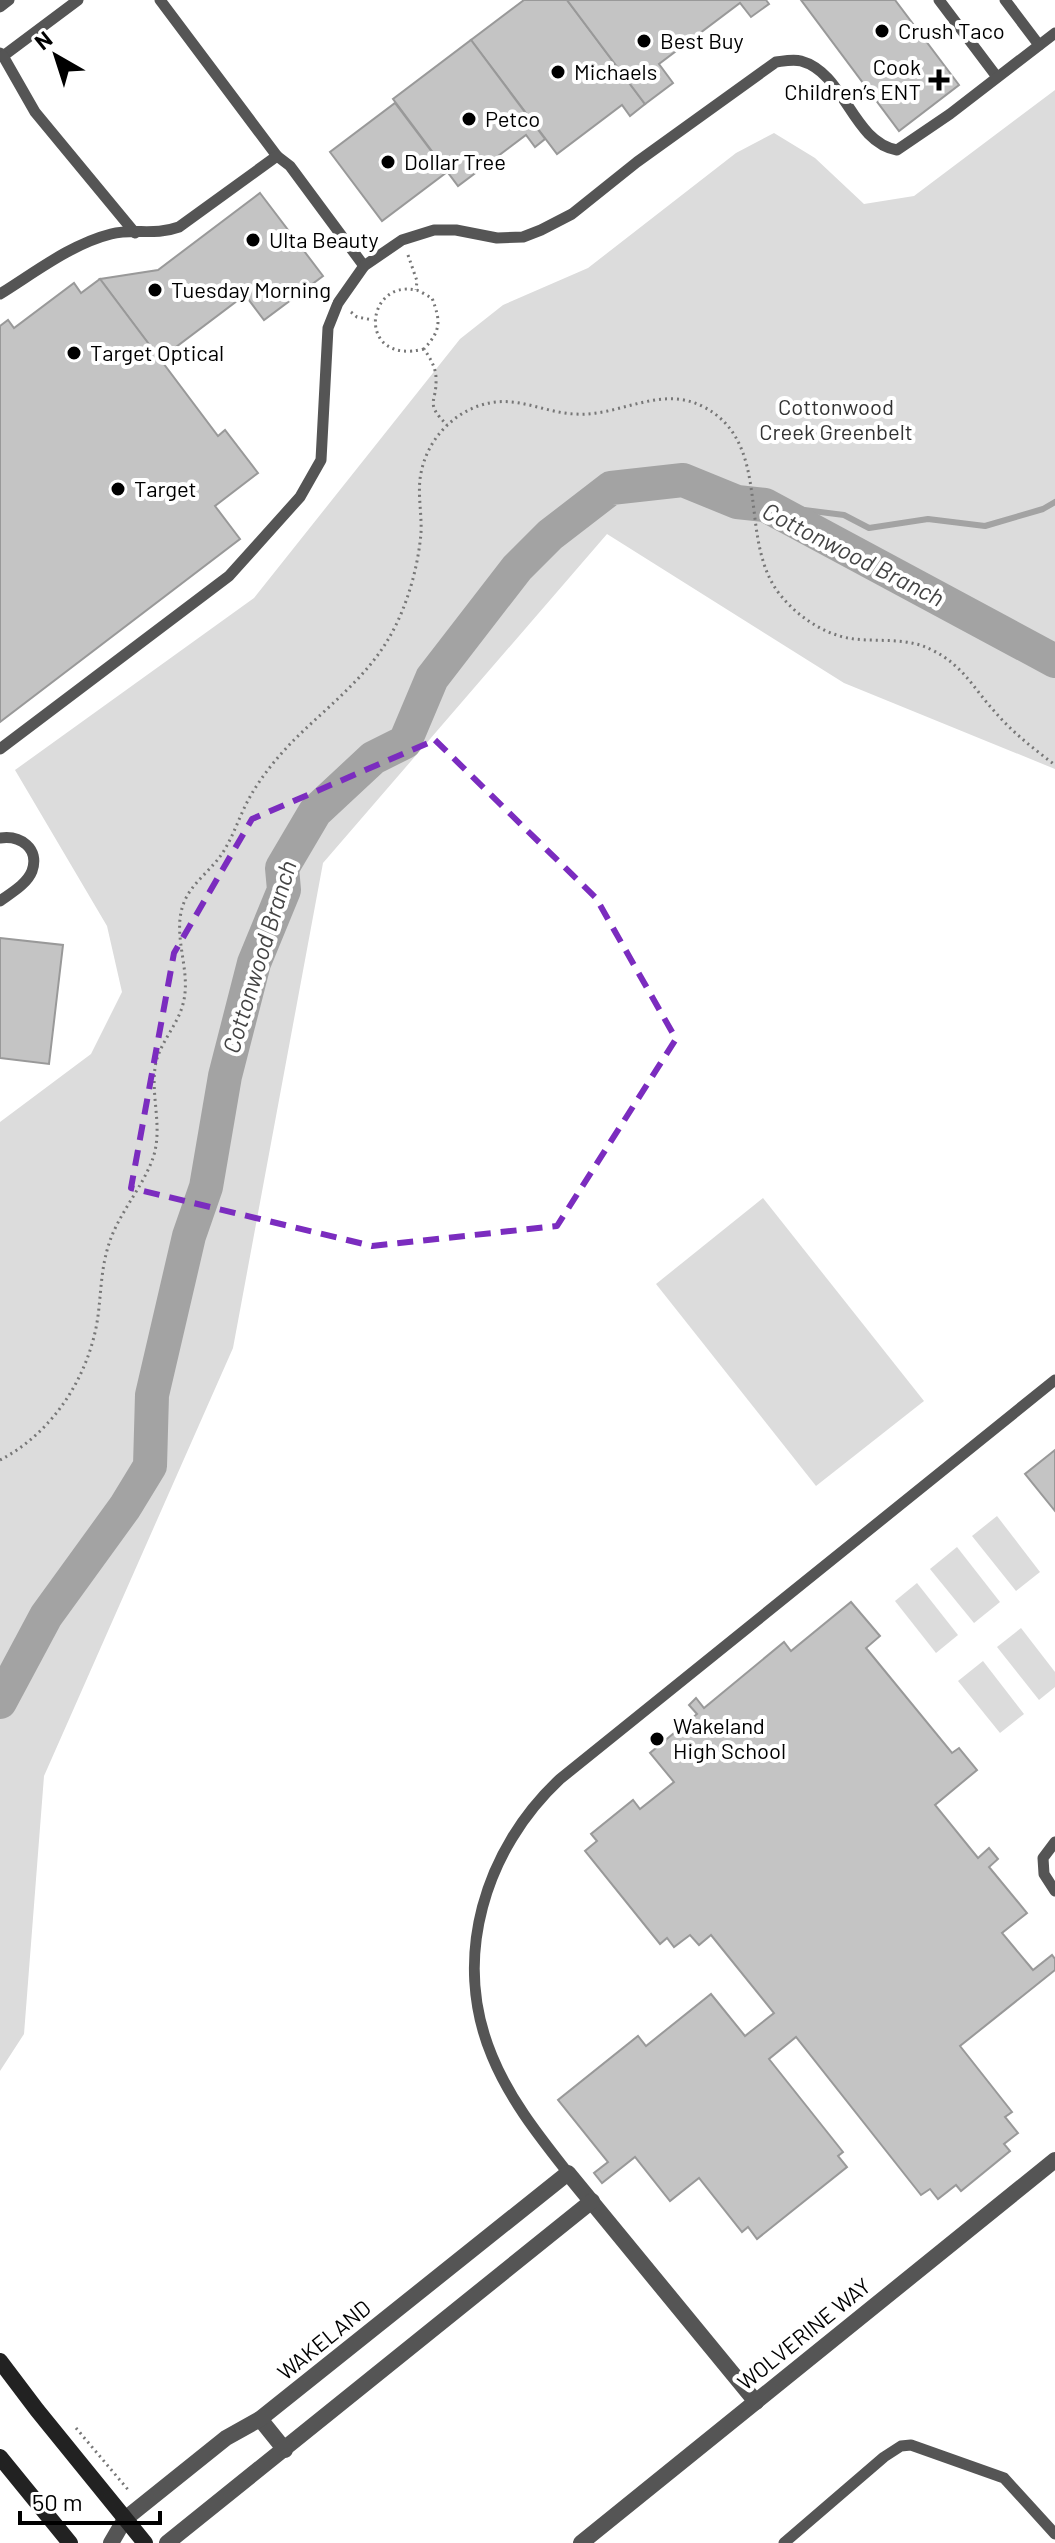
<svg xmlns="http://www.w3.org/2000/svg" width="1055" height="2543" viewBox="0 0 1055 2543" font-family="Barlow,sans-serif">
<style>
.green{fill:#dcdcdc}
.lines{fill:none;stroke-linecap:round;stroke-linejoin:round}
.stream{stroke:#a3a3a3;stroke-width:6}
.river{stroke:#a3a3a3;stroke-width:34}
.building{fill:#c4c4c4;stroke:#999;stroke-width:2}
.path{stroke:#777;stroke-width:3;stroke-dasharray:2 4;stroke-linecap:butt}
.service{stroke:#555;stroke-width:11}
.minor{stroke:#555;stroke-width:16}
.secondary{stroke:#222;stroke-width:16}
.marked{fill:none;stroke:#7b2cbf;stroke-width:6;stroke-dasharray:16 10;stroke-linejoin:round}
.poi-dot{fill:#000;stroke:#fff;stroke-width:3}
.labels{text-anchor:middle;stroke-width:8;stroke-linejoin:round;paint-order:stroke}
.poi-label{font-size:22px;fill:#000;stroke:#fff;text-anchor:start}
.park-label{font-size:22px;fill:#333;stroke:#fff}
.street-label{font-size:22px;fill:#000;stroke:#fff}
.water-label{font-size:24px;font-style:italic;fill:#444;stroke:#fff}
</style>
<rect width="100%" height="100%" fill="#fff"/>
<g class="green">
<polygon points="1055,90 1055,769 844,683 607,534 323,863 233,1348 44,1776 24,2034 0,2071 0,1122 91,1054 122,992 107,926 15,770 254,598 460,339 503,305 588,268 736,153 774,133 815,158 864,204 914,196"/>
<polygon points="763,1198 924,1401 816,1486 656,1284"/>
<polygon points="997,1516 1040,1572 1016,1591 972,1536"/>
<polygon points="957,1547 1000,1602 974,1623 930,1569"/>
<polygon points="917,1583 958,1635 936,1653 895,1601"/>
<polygon points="1021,1628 1055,1672 1055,1687 1039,1700 997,1647"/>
<polygon points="983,1661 1024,1714 1000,1733 958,1681"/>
</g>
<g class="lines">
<polyline class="stream" points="765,505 844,515 869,528 928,519 985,526 1043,509 1055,502"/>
<polyline class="river" points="0,1702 46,1616 125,1507 150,1466 152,1395 189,1236 206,1187 225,1076 254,963 284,890 282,868 315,812 373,758 405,742 432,678 517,568 550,535 611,488 683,480 737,502 765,505 1055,661"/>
</g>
<g class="building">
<polygon points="524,0 567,0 645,104 630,116 622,105 557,154 471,40"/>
<polygon points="567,0 766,0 769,4 751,17 740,3 659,64 673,83 645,104"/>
<polygon points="801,0 895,0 959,85 899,131"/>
<polygon points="471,40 545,139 535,147 526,135 458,186 393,99"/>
<polygon points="395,103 447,172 382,221 330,152"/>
<polygon points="260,193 323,276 264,320 245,295 160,359 100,279 158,270"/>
<polygon points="100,279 218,436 225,430 258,473 215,506 240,539 0,722 0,326 8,320 14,328 74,283 81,293"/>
<polygon points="0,938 63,945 49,1064 0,1058"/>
<polygon points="1055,1450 1055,1511 1025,1474"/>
<polygon points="851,1602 880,1636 866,1648 952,1753 959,1748 977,1770 935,1805 978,1858 989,1848 998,1859 989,1867 1027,1913 1002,1933 1033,1970 1052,1955 1055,1959 1055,1970 960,2046 1012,2112 1005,2117 1018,2133 1004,2144 1010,2151 961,2191 956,2185 938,2199 930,2189 921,2195 796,2037 769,2059 843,2152 838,2156 847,2167 757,2239 748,2227 742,2232 699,2178 670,2201 635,2157 602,2183 594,2173 608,2162 558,2100 638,2036 646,2046 711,1994 745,2036 774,2013 711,1935 699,1945 690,1935 674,1947 667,1938 660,1944 585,1851 597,1841 591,1834 633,1800 640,1809 674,1782 650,1753 697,1714 689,1705 696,1698 704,1708 784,1642 791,1651"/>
</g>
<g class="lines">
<g class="path">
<polyline points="408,255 417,281 416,290"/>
<polyline points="351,312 357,317 373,320"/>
<path d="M424,349c-68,17 -59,-70 -8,-59 5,1 11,6 16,8 9,24 9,32 -8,51 6,9 12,18 12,30 1,24 -12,23 11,46"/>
<path d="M0,1460c53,-27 90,-85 98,-144 3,-23 3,-46 10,-69 9,-32 34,-58 45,-89 10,-30 -2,-60 2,-90 3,-24 22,-41 28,-64 9,-33 -11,-66 0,-99 8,-23 30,-35 42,-56 10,-17 16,-37 26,-54 11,-19 27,-39 43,-55 33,-33 71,-61 95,-102 18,-31 29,-70 32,-105 1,-20 -4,-41 0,-60 7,-37 38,-67 75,-71 27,-3 52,11 79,12 44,3 84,-29 127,-8 72,36 35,130 76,186 16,21 39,38 65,45 30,7 60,-2 89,13 32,16 41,38 63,62 17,20 39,37 60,53"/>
<polyline points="76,2428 130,2492"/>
</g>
<g class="service">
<polyline points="160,0 277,156 290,166 364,266"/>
<polyline points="939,0 997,77"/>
<polyline points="1005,0 1039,45"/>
<polyline points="0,7 9,0"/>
<polyline points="0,53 3,56 78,0"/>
<polyline points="3,56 35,112 135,233"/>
<path d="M0,294c34,-21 71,-50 111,-60 23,-6 43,2 68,-7l98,-71"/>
<path d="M0,749l229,-173 71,-79 21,-37 7,-132 10,-25 26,-37 38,-26 32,-10h22l41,8 26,-1 18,-7 31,-16 65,-52 139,-100c8,-1 17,-3 25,-1 44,12 51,81 96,89l53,-36 105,-81"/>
<path d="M0,838c20,-3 40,10 32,33 -5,13 -21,22 -32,30"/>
<polyline points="1055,1842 1043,1858 1044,1874 1055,1891"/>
<path d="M568,2173c-29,-37 -58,-73 -76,-117 -41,-98 -7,-207 68,-277l495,-399"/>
<polyline points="784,2543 884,2457 901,2446 911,2445 1004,2478 1055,2534"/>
</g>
<g class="minor">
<polyline points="260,2419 285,2450"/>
<polyline points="111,2543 125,2519 226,2438 260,2419 568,2173 756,2402"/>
<polyline points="167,2543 592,2201"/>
<polyline points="581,2543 1055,2160"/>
</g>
<g class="secondary">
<polyline points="0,2361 37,2410 145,2543"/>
<polyline points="0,2457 70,2543"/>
</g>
</g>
<path class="marked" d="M435,740l161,158 80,141 -119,187 -185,20 -241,-58 43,-235 78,-134z"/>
<g class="poi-dot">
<circle cx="882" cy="31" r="8"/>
<circle cx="644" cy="41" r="8"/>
<circle cx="558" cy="72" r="8"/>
<path d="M935 68h8v8h8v8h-8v8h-8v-8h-8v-8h8z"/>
<circle cx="469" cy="119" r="8"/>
<circle cx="388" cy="162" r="8"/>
<circle cx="253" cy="240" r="8"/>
<circle cx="155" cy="290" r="8"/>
<circle cx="74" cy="353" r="8"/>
<circle cx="118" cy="489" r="8"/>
<circle cx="657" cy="1739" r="8"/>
</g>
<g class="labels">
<g class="poi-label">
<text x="898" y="39">Crush Taco</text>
<text x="660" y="49">Best Buy</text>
<text x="921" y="75" text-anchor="end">Cook<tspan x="921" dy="25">Children’s ENT</tspan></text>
<text x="574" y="80">Michaels</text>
<text x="485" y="127">Petco</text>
<text x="404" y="170">Dollar Tree</text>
<text x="269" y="248">Ulta Beauty</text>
<text x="171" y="298">Tuesday Morning</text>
<text x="90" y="361">Target Optical</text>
<text x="134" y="497">Target</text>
<text x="673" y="1734">Wakeland<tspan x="673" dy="25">High School</tspan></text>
</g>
<g class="park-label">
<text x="836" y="415">Cottonwood<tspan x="836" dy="25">Creek Greenbelt</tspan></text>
</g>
<g class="street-label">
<text transform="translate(804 2334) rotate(-39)" y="8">WOLVERINE WAY</text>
<text transform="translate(324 2340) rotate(-39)" y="8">WAKELAND</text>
</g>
<g class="water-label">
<text transform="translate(853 555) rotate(27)" y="8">Cottonwood Branch</text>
<text transform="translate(260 957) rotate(-73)" y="8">Cottonwood Branch</text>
</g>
</g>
<g transform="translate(56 56) rotate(321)" stroke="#ffffff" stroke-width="6" paint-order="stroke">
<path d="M0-6L14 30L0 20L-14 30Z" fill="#000000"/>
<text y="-12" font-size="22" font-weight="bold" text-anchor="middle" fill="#000000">N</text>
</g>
<path d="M20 2511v12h140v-12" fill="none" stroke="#000000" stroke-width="4"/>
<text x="32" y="2511" font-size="24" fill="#000000" stroke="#ffffff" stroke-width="6" paint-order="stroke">50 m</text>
</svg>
